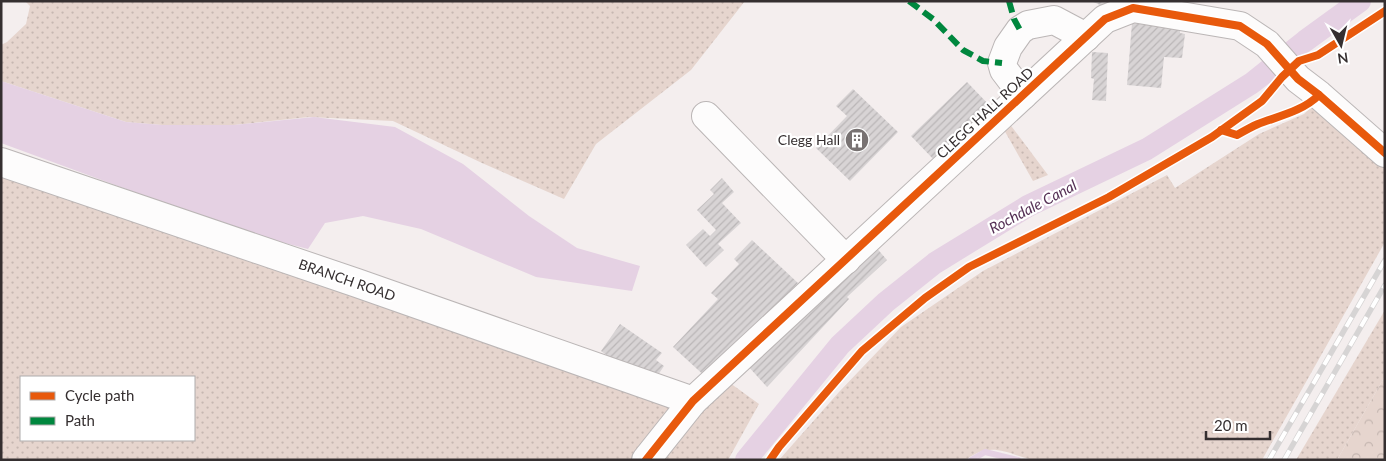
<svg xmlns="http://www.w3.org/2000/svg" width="1386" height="461" viewBox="0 0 1386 461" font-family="Lato,sans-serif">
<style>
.grass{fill:url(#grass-dots);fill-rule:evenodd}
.forest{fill:url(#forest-crowns)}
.water{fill:#e5d1e3}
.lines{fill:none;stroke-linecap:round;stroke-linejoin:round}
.stream{stroke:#e5d1e3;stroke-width:6}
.canal{stroke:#e5d1e3;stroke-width:22}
.building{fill:url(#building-hatch)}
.minor-casing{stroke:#bbb6b6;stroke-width:30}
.minor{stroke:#fdfcfc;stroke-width:28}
.rail-casing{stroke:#d6d4d4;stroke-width:5.5}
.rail{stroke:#fff;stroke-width:4;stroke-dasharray:11;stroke-linecap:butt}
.quiet{stroke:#00873e;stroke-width:6;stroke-dasharray:12 6;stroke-linecap:butt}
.cycleway-casing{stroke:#fff;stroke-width:11}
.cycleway{stroke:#e8590c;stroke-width:8}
.labels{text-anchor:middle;stroke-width:4.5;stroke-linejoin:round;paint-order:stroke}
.street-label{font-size:14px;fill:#352f30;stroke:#fff}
.poi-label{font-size:14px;fill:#352f30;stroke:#fff;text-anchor:end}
.water-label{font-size:15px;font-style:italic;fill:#553055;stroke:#fff}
</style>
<defs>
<pattern id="grass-dots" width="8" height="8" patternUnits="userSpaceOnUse" patternTransform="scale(1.25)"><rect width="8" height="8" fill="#e6d5ce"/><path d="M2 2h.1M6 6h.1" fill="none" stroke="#c6b7b1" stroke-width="1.8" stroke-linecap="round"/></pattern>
<pattern id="forest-crowns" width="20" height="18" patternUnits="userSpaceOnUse" patternTransform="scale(1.25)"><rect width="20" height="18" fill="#e6d5ce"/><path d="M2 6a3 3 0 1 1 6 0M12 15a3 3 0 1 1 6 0" fill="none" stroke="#c6b7b1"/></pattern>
<pattern id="building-hatch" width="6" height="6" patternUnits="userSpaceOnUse" patternTransform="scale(1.25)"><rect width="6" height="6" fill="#d8d4d5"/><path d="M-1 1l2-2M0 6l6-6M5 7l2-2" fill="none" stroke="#bab6b7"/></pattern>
</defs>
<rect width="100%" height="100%" fill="#f4eeee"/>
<g class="grass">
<polygon points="25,1 745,1 691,70 596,144 564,199 482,163 393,121 309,117 234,125 162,125 126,122 1,81 1,45 7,42 26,24 30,6"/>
<path d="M1316,102l69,61v79l-123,218 -233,-1c-25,-7 -40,-17 -63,1h-187l60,-68 62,-65 82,-56 184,-96 8,13 84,-54 45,-20z"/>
<polygon points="1009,123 1048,175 1033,181 1003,128"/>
<path d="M1,172l660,227 12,15 -37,46h-635zM21,377h173v63h-173z"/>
<polygon points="1385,310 1385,376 1337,460 1296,460"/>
<polygon points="730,383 759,404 728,460 658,460 704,402"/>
</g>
<polygon class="forest" points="1385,376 1385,460 1337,460"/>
<polygon class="water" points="1,81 126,122 162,125 234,125 314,117 395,127 463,164 529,216 577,248 640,266 632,291 536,277 421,229 363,216 325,223 308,249 243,232 1,143"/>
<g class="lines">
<polyline class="stream" points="971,460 985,452 1018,460"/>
<polyline class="canal" points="746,460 840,345 886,302 935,263 1028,206 1147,149 1252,83 1305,41 1360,1"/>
</g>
<g class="building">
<polygon points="1091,1 1110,1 1107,8"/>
<polygon points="1132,23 1180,28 1180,33 1185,34 1182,58 1164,57 1161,88 1127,85"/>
<polygon points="1092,52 1108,53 1106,101 1092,100 1094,79 1091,78"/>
<polygon points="967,82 992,108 936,162 911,136"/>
<polygon points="853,89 898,132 850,181 816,148 847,116 836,106"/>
<polygon points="722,178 734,192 722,203 741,223 718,244 724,250 706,267 686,245 703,229 710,236 716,230 697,210 714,194 710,190"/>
<polygon points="752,240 798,283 708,379 673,347 718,299 711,293 739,264 734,259"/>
<polygon points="874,245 887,260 847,297 849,299 767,387 747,365"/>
<polygon points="620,324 662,353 656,360 664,366 654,381 628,371 601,351"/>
</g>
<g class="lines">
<g class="minor-casing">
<g id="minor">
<polyline points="1023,95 1004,70 1002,63 1008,47 1020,30 1028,25 1054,20 1086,37"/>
<polyline points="706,116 846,260"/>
<polyline points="1,162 357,283 693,401"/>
<polyline points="646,460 693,401 1105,19 1133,8 1240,26 1267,44 1298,79 1319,95 1385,153"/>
</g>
</g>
<use href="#minor" class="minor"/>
<g class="rail-casing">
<g id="rail">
<polyline points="1269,460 1385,260"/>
<polyline points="1284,460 1385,285"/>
</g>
</g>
<use href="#rail" class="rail"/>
<g class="quiet">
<polyline points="909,1 933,19 963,50 983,61 1002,63"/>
<polyline points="1009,1 1014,19 1020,30"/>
</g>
<g class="cycleway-casing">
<g id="cycleway">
<path d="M1221,130l16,5c7,-4 14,-8 21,-11 21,-8 45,-13 61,-29"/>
<polyline points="646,460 693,401 1105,19 1133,8 1240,26 1267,44 1298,79 1319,95 1385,153"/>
<polyline points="770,460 779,447 862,351 925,298 969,267 1109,197 1212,137 1262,101 1282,77 1299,61 1318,55 1385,11"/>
</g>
</g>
<use href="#cycleway" class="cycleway"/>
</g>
<defs>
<g id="building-disc" transform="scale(1.25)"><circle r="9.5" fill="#787272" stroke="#fff"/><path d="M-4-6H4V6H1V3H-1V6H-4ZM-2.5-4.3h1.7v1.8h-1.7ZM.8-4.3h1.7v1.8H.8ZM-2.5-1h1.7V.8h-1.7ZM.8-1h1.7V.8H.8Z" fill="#fff"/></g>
</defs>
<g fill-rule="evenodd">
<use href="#building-disc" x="857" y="140"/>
</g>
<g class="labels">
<g class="street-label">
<text transform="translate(985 113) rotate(-43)" y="5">CLEGG HALL ROAD</text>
<text transform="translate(347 280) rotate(19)" y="5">BRANCH ROAD</text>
</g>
<g class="poi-label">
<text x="840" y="145">Clegg Hall</text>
</g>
<g class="water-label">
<text transform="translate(1033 207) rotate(-28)" y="5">Rochdale Canal</text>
</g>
</g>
<rect width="1386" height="461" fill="none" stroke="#352f30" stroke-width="5"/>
<rect x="20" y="376" width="175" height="65" fill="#ffffff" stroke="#aeacac"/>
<rect x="30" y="392" width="25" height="8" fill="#e8590c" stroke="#aeacac"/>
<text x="65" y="401" font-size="15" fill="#352f30">Cycle path</text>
<rect x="30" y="417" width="25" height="8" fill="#00873e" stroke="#aeacac"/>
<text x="65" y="426" font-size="15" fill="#352f30">Path</text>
<g transform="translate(1341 45) rotate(172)" stroke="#ffffff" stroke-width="4" paint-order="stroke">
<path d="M0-4L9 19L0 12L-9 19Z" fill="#352f30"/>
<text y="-8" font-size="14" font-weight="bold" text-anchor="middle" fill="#352f30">N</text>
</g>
<path d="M1206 431v8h64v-8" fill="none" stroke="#352f30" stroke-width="2.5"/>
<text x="1214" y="431" font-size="15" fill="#352f30" stroke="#ffffff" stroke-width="4" paint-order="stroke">20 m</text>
</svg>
